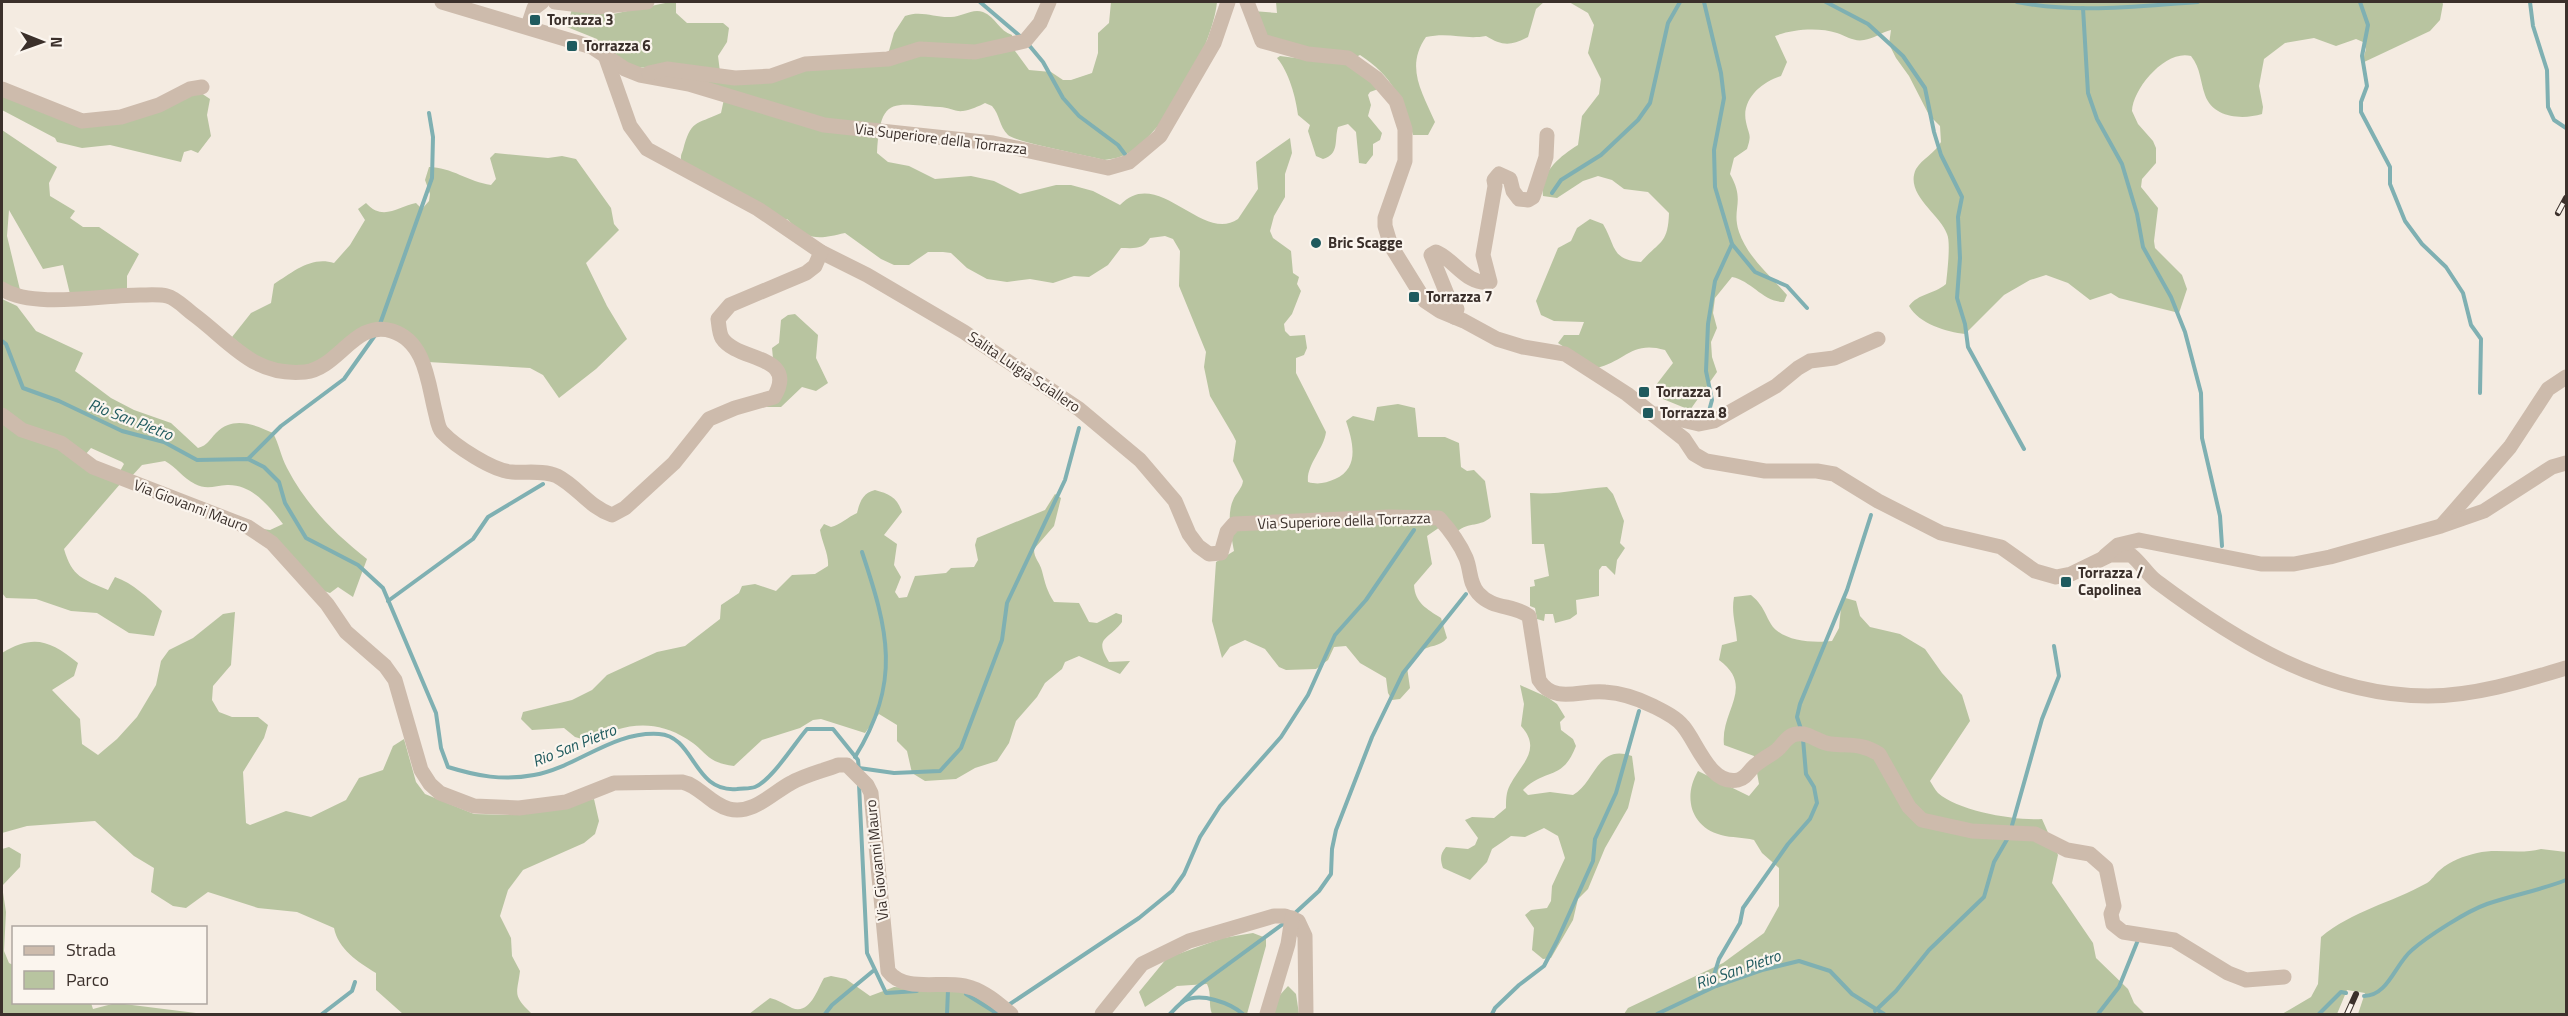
<svg xmlns="http://www.w3.org/2000/svg" width="2568" height="1016" viewBox="0 0 2568 1016" font-family="'Titillium Web',sans-serif">
<style>
.green{fill:#b8c4a0}
.lines{fill:none;stroke-linecap:round;stroke-linejoin:round}
.stream{stroke:#7fb0b2;stroke-width:4}
.minor{stroke:#cdbbac;stroke-width:15}
.rail-casing{stroke:#3b302b;stroke-width:6}
.rail{stroke:#fbf5ee;stroke-width:4;stroke-dasharray:11;stroke-linecap:butt}
.poi-dot{fill:#1f5a5e;stroke:#fbf5ee;stroke-width:2}
.labels{text-anchor:middle;stroke-width:4.5;stroke-linejoin:round;paint-order:stroke}
.poi-label{font-size:15px;font-weight:bold;fill:#3b302b;stroke:#fbf5ee;text-anchor:start}
.street-label{font-size:15px;fill:#3b302b;stroke:#fbf5ee}
.water-label{font-size:16px;font-style:italic;fill:#1f5a5e;stroke:#fbf5ee}
</style>
<rect width="100%" height="100%" fill="#f4ebe1"/>
<g class="green">
<polygon points="670,2 676,2 676,13 687,23 723,23 729,28 727,42 718,56 720,72 633,67 604,48 597,39 567,27 572,9 613,14"/>
<path d="M1111,2h106c-4,42 -48,122 -82,147 -9,7 -20,10 -31,11 -15,-4 -89,-18 -96,-25 -9,-9 -8,-20 -16,-29l-7,-3c-6,3 -14,7 -22,8 -8,1 -15,-4 -23,-4 -47,-3 -60,-12 -63,46l11,9 21,4 26,13 36,-3 23,5 26,13 36,-9h15l22,6 27,14c38,-40 82,39 118,14l20,-30 -2,-27 34,-24 2,15 -7,21v23l-11,19 -4,15 3,7 18,13 2,22 6,4 -2,7 4,7 -9,23 -8,10 1,7 5,5 15,-1 2,13 -3,7 -8,3v15l30,59c-2,17 -20,33 -18,50 10,3 18,1 27,-3 25,-11 18,-37 11,-58l7,-5 21,5 3,-14 21,-3 17,4 3,29h27l14,6 2,24 6,4 7,-1 11,11 6,36c-10,10 -23,5 -33,14l-18,-4 -13,9 5,28 -18,21c1,18 13,24 27,33l6,20c-7,9 -18,7 -26,13 -6,4 -10,11 -14,16l3,21 -10,11 -8,1 -4,-7 -2,-15 -26,-15 -14,-17 -12,1 -6,13 -12,9 -30,1 -7,-3 -14,-18 -20,-9 -15,7 -8,11 -10,-37 4,-59 18,-11c-3,-17 -8,-37 0,-53 4,-7 8,-10 9,-17l-10,-20 3,-20 -3,-6 -23,-39 -6,-29 2,-15 -27,-66 1,-35 -7,-12 -8,-3 -15,2c-7,12 -16,10 -29,10l-13,17 -19,12 -15,-1 -21,7 -23,-4 -23,3 -20,-3 -20,-11 -16,-15 -8,-1h-15l-19,13h-15l-13,-6 -36,-26c-27,6 -35,9 -58,-14l-5,3 -100,-59c-2,-6 -1,-8 1,-13 8,-30 12,-25 38,-37l3,-14 -38,-22 199,-12 9,-32 11,-17c17,-6 30,2 46,1 11,0 21,-9 32,-5 13,5 16,19 29,23l3,16 14,19 22,2 12,8h8l21,-7 6,-20v-20l11,-10z"/>
<path d="M1276,2h268l-8,7 -8,28c-17,9 -26,9 -42,-1 -21,4 -36,-4 -60,1 -21,30 -4,55 9,85l-7,13h-15c-10,-36 -21,-59 -53,-80l-4,2 -33,-4 -60,-18 -10,-24 24,2z"/>
<path d="M1569,2h873l1,2 -3,16 -10,11 -68,32 4,-14 -3,-7 -7,-3 -20,7 -22,-8 -29,5 -21,16 -5,27 4,21 -1,7c-20,6 -49,4 -57,-19 -5,-14 -4,-26 -14,-39 -25,-7 -58,32 -59,55l6,13 15,17 3,7v15l-14,16 -1,8 17,21 -4,33 1,7 27,27 5,14 -8,24 -60,-15 -8,-5 -21,7 -22,-17 -22,-8 -16,5 -26,15 -39,39c-18,-2 -46,-10 -56,-28 10,-13 24,-11 37,-22 1,-9 5,-42 1,-50 -7,-20 -43,-40 -31,-65 6,-10 19,-16 25,-27l-1,-16 -11,-11 -20,-39 -13,-18 -7,-14 2,-14c-9,2 -18,9 -27,10 -10,2 -18,-4 -27,-7 -18,-6 -45,-4 -62,3l12,26 -6,14c-19,6 -40,23 -35,46 3,14 6,12 1,27l-13,9 -4,16c16,28 1,34 9,58 9,26 31,43 48,63l-3,7c-21,0 -32,-21 -52,-25l-17,21 -2,15 4,15 -6,14 1,15 5,15 -27,38 -27,-11 -7,-14 17,-22 -8,-13c-34,-10 -40,12 -69,18l-38,-25 6,-8h15l5,-13 -30,-1 -13,-6 -5,-14 22,-53 13,-7 6,-13 13,-9 13,5c13,22 8,36 38,38 18,-21 27,-17 28,-49l-21,-21 -24,-3 -12,-9 -14,-4 -15,5 -26,17 -14,-2c-3,-24 16,-39 35,-51l4,-29 17,-22 2,-15 -13,-26 6,-28 -6,-12z"/>
<path d="M1280,56l70,9 31,23 -11,4 -2,3 3,10 -3,11 14,17 -2,7 -7,4v11l-7,9 -7,-1 -3,-31 -8,-8 -10,3c-4,13 2,27 -15,32l-7,-3 -8,-25 2,-6 -12,-10c-2,-17 -9,-43 -21,-57z"/>
<polygon points="2,93 77,123 186,94 201,93 210,99 207,115 211,136 198,153 191,150 184,152 181,162 110,145 82,148 57,142 55,138 2,110"/>
<polygon points="2,130 57,167 49,183 50,196 75,211 70,218 83,227 99,227 139,254 127,276 127,292 70,294 63,265 43,269 9,210 7,236 21,294 2,283"/>
<path d="M495,153l53,5 14,-2 14,3 35,49 3,16 5,6 -33,33 21,43 20,33 -31,30 -37,29 -16,-23 -13,-7 -102,-6 -34,-38 -80,42 -50,-2 -32,-27 19,-24 20,-10 3,-19c19,-12 37,-28 60,-21l16,-18 15,-25 -7,-11 8,-6c17,19 33,3 50,0l6,6 7,-8 1,-7 -5,-14 4,-13c22,0 40,15 62,18l5,-6 -6,-21z"/>
<path d="M2,299l15,7 19,25 47,22 -8,18 36,27 23,12 37,13 27,25c10,-3 11,-8 18,-15 17,-17 37,-9 57,0 6,11 8,24 14,35 20,38 47,65 80,91l-14,38 -15,-10 -8,6 -6,-2 -61,-62 7,1 13,-6c-14,-18 -31,-40 -56,-39 -12,1 -21,5 -32,-1 -12,-6 -19,-17 -30,-23l-23,4 -11,12 -12,-4 5,-9 -2,-2 -31,-14 -6,7 -83,-42z"/>
<polygon points="795,314 818,335 816,358 828,383 816,391 802,387 781,407 766,407 777,400 772,348 779,343 781,320 788,315"/>
<path d="M2,424l44,17 75,42 -57,66c8,28 19,30 44,41l7,-13c18,6 33,21 47,34l-8,25 -25,-3 -32,-20 -26,-2 -35,-12 -30,-1 -4,-5z"/>
<path d="M1607,487l6,7 11,27 -4,22 5,5 -8,12 -2,15 -9,-9h-4l-3,4v26l-23,4 1,14 -7,5 -15,4 -2,-9h-8l-1,7 -7,-2 -2,-11 -5,-2v-19l5,-1 -1,-6 15,-4 -5,-32h-12l-2,-51c29,2 49,-4 77,-6z"/>
<path d="M875,490c14,4 22,7 27,22l-18,23 13,9 -3,21 7,12 -6,15 4,6 8,-1 8,-21 31,-3 5,-5 23,-1 4,-7 -3,-15 2,-7 68,-28 10,-16 6,4 -7,28 -20,23c0,10 6,13 8,22 3,12 5,20 12,31l25,1 10,19 8,1 19,-10 6,2v7c-13,18 -29,15 -13,40l21,-1 -10,13 -41,-18 -14,6 -3,7 -17,14 -8,14 -21,24 -7,22 -12,18 -22,7 -19,11 -31,2 -13,-8 -5,-22 -10,-10v-16l-18,-11 -14,19 -44,-14 -8,1 -13,8 -38,12 -28,26c-29,-4 -25,-13 -47,-27 -34,-21 -64,-15 -98,2l-14,-4 -11,-9 -32,2 -11,-11 2,-7 49,-12 20,-10 15,-15 50,-23 28,-6 35,-27 1,-14 18,-12 3,-7 13,-2 21,7 16,-16 23,-1 13,-8c1,-12 -6,-23 -8,-36l4,-6 7,3c9,-2 17,-10 26,-14 3,-12 6,-20 18,-23z"/>
<path d="M1751,595c16,13 15,26 25,35 14,12 39,13 56,11l7,-13 3,-31 14,4 4,15 10,11 30,7 25,15 17,24 20,22 8,26 -40,60c2,3 5,9 8,12 20,18 78,28 104,26l16,36 -6,28 41,60 3,15 32,31 6,14 11,11h-521l4,-6 95,-45 41,-30 15,-27v-38l-17,-15 -8,-13c-11,-3 -22,-2 -33,-5 -31,-8 -38,-39 -23,-64l51,25 10,-12 -5,-28 -30,-11c-4,-34 32,-58 -5,-85l3,-15 15,-4c-1,-16 -6,-28 -3,-44z"/>
<path d="M235,612l-4,53 -18,21 -1,14 7,12 13,5h26l10,8 -4,13 -21,34 3,51 4,2 36,-14 25,6 35,-17 13,-22 24,-8 10,-24 11,-7 12,43 9,12 49,20 39,1 81,-16 5,22 -4,13 -11,9 -61,27 -15,20 -8,26 11,22 1,18 8,15c-3,24 -8,24 12,43h-129l-27,-24v-17c-18,-11 -38,-24 -42,-45l-37,-16 -39,-4 -50,-16 -22,16 -13,-2 -22,-14 3,-24 -20,-12 -39,-35 -68,5 -25,7v-180c31,-19 48,-13 76,10l-4,13 -22,14 28,29 2,25 16,11 19,-16 20,-22 19,-32 5,-24 8,-11 24,-12 30,-24z"/>
<path d="M1520,685l27,12 10,7 8,13 -5,5 1,8 12,9 3,7c-14,36 -30,21 -53,44l5,5 22,-3 23,3c22,-12 24,-52 59,-39l3,23 -7,29 -23,40 -17,41 -10,10 -5,21 -22,38 -8,1 -11,-9 2,-22 -9,-13 6,-5 16,-2 4,-7 1,-15 13,-28 -7,-22 -14,-8 -19,9 -14,-1 -19,13 -5,13 -17,18 -27,-12c-3,-9 -3,-14 3,-21l22,2 7,-4 3,-7 -13,-18 7,-3 22,1 12,-10c0,-8 0,-16 4,-23 10,-20 33,-35 11,-59l3,-22z"/>
<polygon points="9,847 21,854 20,867 2,886 6,912 4,951 9,963 13,965 14,1002 91,1003 93,1009 112,1004 124,1004 204,1014 2,1014 2,849"/>
<path d="M2541,849l25,3v162h-208l7,-21 -18,-3 -10,24h-55l29,-17 7,-13 3,-47c31,-26 70,-34 106,-54 5,-3 8,-9 13,-13 10,-9 24,-14 37,-17 21,-5 42,2 64,-4z"/>
<path d="M1253,933l13,5v8l-19,68h-35c-4,-10 0,-20 -5,-30l-30,2 -32,21 -6,-15 28,-34 56,-20z"/>
<path d="M831,976l15,3 24,17 24,-9 76,4 36,23h-257l21,-16c8,2 14,6 22,10 18,7 25,-18 32,-30z"/>
<polygon points="1288,986 1296,994 1299,1014 1272,1014 1279,996"/>
</g>
<g class="lines">
<g class="stream">
<polyline points="980,2 1021,37"/>
<polyline points="1704,2 1721,73 1724,98 1714,150 1715,187 1732,244 1715,281 1708,324 1706,371 1712,400 1709,411"/>
<polyline points="1826,2 1868,24 1903,56 1925,88 1934,132 1941,155 1962,197 1958,217 1960,258 1957,298 1965,324 1968,347 2024,449"/>
<path d="M2017,2c60,12 120,4 181,0"/>
<polyline points="2360,2 2368,25 2362,56 2367,86 2361,102 2361,112 2390,167 2390,184 2405,221 2422,244 2446,267 2463,293 2471,325 2481,339 2480,393"/>
<polyline points="2530,2 2533,26 2547,70 2548,107 2554,120 2566,128"/>
<polyline points="2083,8 2088,93 2097,119 2122,164 2137,214 2143,247 2171,297 2185,332 2201,393 2202,438 2220,516 2222,546"/>
<polyline points="1028,44 1043,62 1063,98 1079,116 1118,145 1127,157"/>
<polyline points="1552,193 1561,180 1601,155 1638,120 1650,103 1668,23 1680,2"/>
<polyline points="1732,244 1755,272 1787,286 1807,308"/>
<polyline points="380,324 432,178 433,137 429,113"/>
<path d="M2,341l4,3 17,44 36,13 63,30 42,11 33,18 51,-1 16,8 15,15 6,21 21,35 52,27 25,23 53,125 5,35 7,19c29,9 55,14 86,8 44,-8 78,-44 125,-41 36,2 34,59 78,55 5,-1 13,0 18,-2 17,-7 39,-43 52,-58h26l25,31 1,11"/>
<polyline points="248,459 281,426 344,379 376,334"/>
<polyline points="388,601 473,539 488,517 543,484"/>
<polyline points="1801,729 1797,717 1800,704 1847,590 1871,515"/>
<path d="M855,757c47,-75 33,-127 7,-205"/>
<polyline points="859,768 894,773 940,771 961,748 1002,640 1007,603 1065,480 1079,428"/>
<polyline points="859,784 867,953 886,993 917,991"/>
<polyline points="2011,829 2042,719 2059,676 2054,646"/>
<polyline points="1294,914 1319,891 1331,874 1332,849 1336,830 1372,737 1403,673 1466,594"/>
<polyline points="1716,986 1714,975 1719,959 1740,923 1743,908 1788,844 1810,819 1817,803 1814,787 1806,774 1803,739"/>
<polyline points="966,994 998,1014"/>
<path d="M2364,996c24,0 31,-32 48,-46 16,-14 55,-39 75,-46 26,-9 54,-14 79,-24"/>
<polyline points="1182,1002 1197,987 1287,921"/>
<polyline points="1007,1006 1139,918 1172,891 1184,874 1200,837 1220,806 1281,737 1308,695 1335,635 1366,600 1414,530"/>
<polyline points="1875,1011 1896,991 1929,950 1984,897 1994,862 2009,836"/>
<polyline points="322,1014 352,991 355,982"/>
<polyline points="825,1014 832,1005 873,971"/>
<polyline points="947,1014 948,990"/>
<path d="M1170,1014c4,-4 9,-10 14,-13 17,-9 46,2 59,13"/>
<polyline points="1492,1014 1495,1008 1519,985 1544,966 1557,941 1593,861 1595,839 1616,793 1639,711"/>
<polyline points="1657,1014 1716,986 1762,970 1799,961 1830,971 1852,994 1884,1014"/>
<polyline points="2098,1014 2119,987 2138,940"/>
<polyline points="2319,1014 2341,992 2346,993"/>
</g>
<g class="minor">
<polyline points="442,2 592,47 625,69 640,75 689,84 824,125 993,143 1108,168 1129,162 1160,136 1214,43 1228,2"/>
<polyline points="555,2 597,7 647,2"/>
<path d="M1247,2l15,39 46,13 40,4 28,20 20,23 9,28v32l-20,57v8l6,20 34,55 15,10 24,10 33,18 26,8 42,7 62,40 57,45 10,15 12,7 59,10h52l17,3 44,27 63,32 60,14 34,24 21,6 15,-3 39,-19h21c10,8 16,19 25,26 80,60 169,115 272,115 46,0 95,-15 138,-28"/>
<polyline points="528,26 534,8 542,2"/>
<path d="M606,58l24,68 17,23 111,60 63,43 46,23 97,57 115,77 61,51 35,41 14,33 9,12 11,8 12,-1 6,-21 7,-8 155,-7 50,1c10,11 21,26 27,40 5,12 3,25 12,35 15,17 35,11 51,23l10,64c15,25 43,9 66,12 16,1 34,7 48,14 10,5 23,11 30,20 14,16 27,60 55,54 9,-2 12,-12 20,-17 6,-5 13,-8 19,-13 7,-6 10,-15 20,-16 13,-2 21,9 34,10 19,2 31,-1 48,10l30,53 13,13 50,11 63,3 32,16 23,4 16,14 8,38 -3,8 2,10 10,8 51,8 54,33 18,7 38,-3"/>
<polyline points="649,73 667,69 735,78 771,76 805,64 888,59 920,49 975,52 1025,41 1040,23 1049,2"/>
<polyline points="2,89 82,121 121,117 159,105 190,89 202,87"/>
<path d="M2,289c31,20 100,6 138,6 8,0 19,-1 27,1 9,2 18,12 26,18 38,28 60,63 112,58 34,-4 50,-53 87,-41 35,11 36,55 44,84 1,5 3,14 6,17 13,14 51,39 70,40 14,1 32,-2 45,4 21,11 32,31 55,39l13,-7 49,-45 35,-44 26,-11 39,-11c25,-43 -37,-35 -52,-59 -3,-5 -3,-13 -4,-19l12,-14 76,-32 9,-7 6,-14"/>
<path d="M1454,317l3,-8 -8,-10 -18,-44 5,-3c18,7 31,34 54,30l-7,-27 12,-69 -1,-6 5,-6 11,5 3,12 6,8 9,1 5,-3 13,-40 1,-22"/>
<polyline points="1657,414 1699,424 1714,421 1776,386 1798,368 1810,361 1834,358 1878,339"/>
<path d="M2,415l20,15 39,13 32,24 155,60 24,16 55,61 19,28 39,34 10,14 26,90 9,14 10,9 34,13 45,2 47,-6 48,-19 68,-1c17,3 28,22 47,27 24,6 43,-16 62,-26 14,-8 32,-12 47,-18h9l20,20 4,8 17,178c18,24 58,7 84,17 15,5 28,17 39,26"/>
<polyline points="2443,524 2510,447 2548,389 2566,377"/>
<polyline points="2105,556 2118,545 2139,540 2261,564 2294,564 2330,557 2441,526 2484,511 2552,467 2566,463"/>
<polyline points="1102,1014 1142,964 1189,941 1274,916 1285,916 1298,921 1305,936 1306,1014"/>
<polyline points="1267,1014 1288,944 1292,918"/>
</g>
<g class="rail-casing">
<g id="rail">
<polyline points="2558,213 2566,198"/>
<polyline points="2347,1014 2356,994"/>
</g>
</g>
<use href="#rail" class="rail"/>
</g>
<g class="poi-dot">
<rect x="529" y="14" width="12" height="12" rx="3"/>
<rect x="566" y="40" width="12" height="12" rx="3"/>
<circle cx="1316" cy="243" r="6"/>
<rect x="1408" y="291" width="12" height="12" rx="3"/>
<rect x="1638" y="386" width="12" height="12" rx="3"/>
<rect x="1642" y="407" width="12" height="12" rx="3"/>
<rect x="2060" y="576" width="12" height="12" rx="3"/>
</g>
<g class="labels">
<g class="poi-label">
<text x="547" y="25">Torrazza 3</text>
<text x="584" y="51">Torrazza 6</text>
<text x="1328" y="248">Bric Scagge</text>
<text x="1426" y="302">Torrazza 7</text>
<text x="1656" y="397">Torrazza 1</text>
<text x="1660" y="418">Torrazza 8</text>
<text x="2078" y="578">Torrazza /<tspan x="2078" dy="17">Capolinea</tspan></text>
</g>
<g class="street-label">
<text transform="translate(941 139) rotate(7)" y="5">Via Superiore della Torrazza</text>
<text transform="translate(1024 372) rotate(34)" y="5">Salita Luigia Sciallero</text>
<text transform="translate(191 506) rotate(21)" y="5">Via Giovanni Mauro</text>
<text transform="translate(1344 521) rotate(-2)" y="5">Via Superiore della Torrazza</text>
<text transform="translate(877 860) rotate(-96)" y="5">Via Giovanni Mauro</text>
</g>
<g class="water-label">
<text transform="translate(131 419) rotate(21)" y="6">Rio San Pietro</text>
<text transform="translate(574 745) rotate(-22)" y="6">Rio San Pietro</text>
<text transform="translate(1738 969) rotate(-19)" y="6">Rio San Pietro</text>
</g>
</g>
<rect width="2568" height="1016" fill="none" stroke="#3b302b" stroke-width="6"/>
<rect x="12" y="926" width="195" height="78" fill="#fbf5ee" stroke="#aea6a0" stroke-width="1.5"/>
<rect x="24" y="946" width="30" height="9" fill="#cdbbac" stroke="#aea6a0" stroke-width="1.5"/>
<text x="66" y="956" font-size="18" fill="#3b302b">Strada</text>
<rect x="24" y="971" width="30" height="18" fill="#b8c4a0" stroke="#aea6a0" stroke-width="1.5"/>
<text x="66" y="986" font-size="18" fill="#3b302b">Parco</text>
<g transform="translate(42 42) rotate(91)" stroke="#fbf5ee" stroke-width="4.5" paint-order="stroke">
<path d="M0-4.5L10 22L0 15L-10 22Z" fill="#3b302b"/>
<text y="-9" font-size="16" font-weight="bold" text-anchor="middle" fill="#3b302b">N</text>
</g>
</svg>
